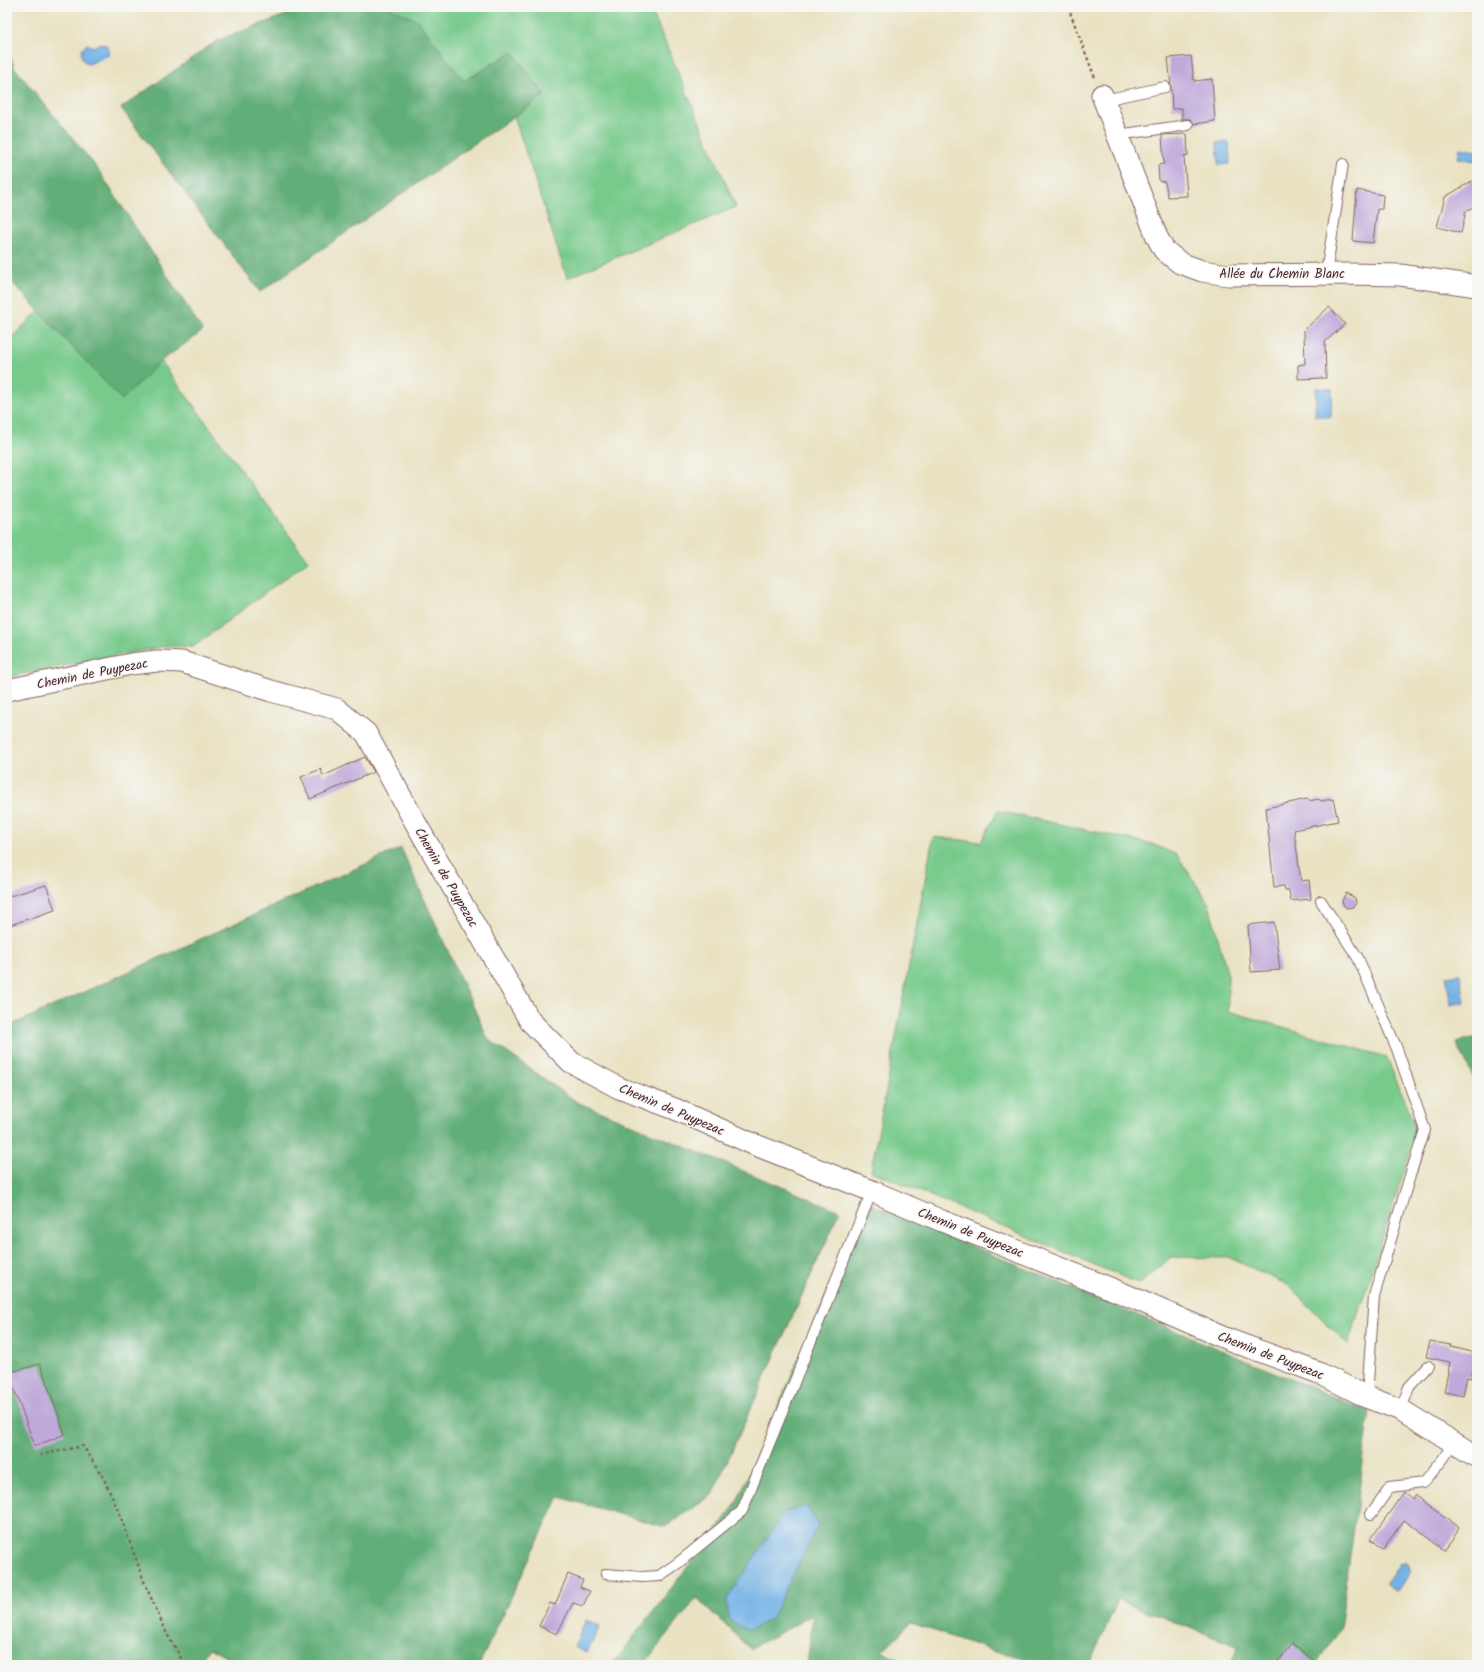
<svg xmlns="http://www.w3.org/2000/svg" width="1484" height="1672" viewBox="0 0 1484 1672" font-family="Kalam,sans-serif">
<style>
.green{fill:#78ca8c;stroke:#61745c}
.forest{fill:#62ae78;stroke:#566652}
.water{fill:#73b2e6;stroke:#5e6888}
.building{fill:#bea9da}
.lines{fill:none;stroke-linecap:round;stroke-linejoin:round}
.lane-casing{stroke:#826360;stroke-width:12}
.street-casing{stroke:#826360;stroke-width:23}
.path{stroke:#826360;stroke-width:2.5;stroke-dasharray:3 3;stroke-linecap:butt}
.lane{stroke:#fff;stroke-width:10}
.street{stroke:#fff;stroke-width:21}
.labels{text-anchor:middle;stroke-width:3;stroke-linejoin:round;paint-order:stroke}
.street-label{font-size:13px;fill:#4a1f2b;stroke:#f6f6f2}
</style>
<rect width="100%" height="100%" fill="#f6f6f2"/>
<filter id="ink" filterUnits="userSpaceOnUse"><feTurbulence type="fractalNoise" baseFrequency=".025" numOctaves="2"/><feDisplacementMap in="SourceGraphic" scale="8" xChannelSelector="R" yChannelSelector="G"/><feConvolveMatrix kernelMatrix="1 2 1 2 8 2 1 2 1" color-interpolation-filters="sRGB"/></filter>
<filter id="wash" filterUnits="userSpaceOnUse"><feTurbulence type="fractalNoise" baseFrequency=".012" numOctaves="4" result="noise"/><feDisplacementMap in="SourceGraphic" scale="16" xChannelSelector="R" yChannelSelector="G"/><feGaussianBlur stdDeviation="0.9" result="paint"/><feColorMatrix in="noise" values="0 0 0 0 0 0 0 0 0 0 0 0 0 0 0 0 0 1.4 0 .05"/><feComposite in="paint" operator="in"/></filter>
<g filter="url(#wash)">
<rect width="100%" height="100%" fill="#e9e2c2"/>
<g class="green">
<polygon points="388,7 650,7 736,207 567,278 514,116 545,95 512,52 464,82 417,20"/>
<polygon points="39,311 122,399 161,361 308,561 193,647 166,646 7,677 7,342"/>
<polygon points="998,811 1152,844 1177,855 1209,904 1228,976 1228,1011 1386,1057 1408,1107 1416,1134 1348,1345 1288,1285 1230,1258 1171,1257 1140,1284 871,1171 933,837 981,842"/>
</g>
<g class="forest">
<polygon points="307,7 388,7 417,20 464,81 512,52 545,95 260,292 121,108 218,40"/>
<polygon points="7,48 14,67 97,168 203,331 161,361 122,400 7,277"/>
<polygon points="401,848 488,1039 577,1102 840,1211 712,1495 665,1527 559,1497 479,1665 240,1665 209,1648 198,1665 7,1665 7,1027"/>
<polygon points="1477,1037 1477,1085 1456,1042"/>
<polygon points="866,1202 1370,1412 1340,1629 1316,1665 1231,1665 1239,1647 1118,1600 1089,1665 1055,1665 990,1650 911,1623 882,1651 907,1665 807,1665 813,1615 750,1649 697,1598 643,1665 612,1665 736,1504"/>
</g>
<g class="water">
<path d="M101,43l5,2 3,6v4l-20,9 -4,-1c-6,-10 -5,-11 2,-19l6,3z"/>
<polygon points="1229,142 1230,164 1219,165 1217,143"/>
<polygon points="1460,148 1477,151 1476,161 1458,158"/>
<polygon points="1316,388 1332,389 1331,417 1315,416"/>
<polygon points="1460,974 1465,1002 1451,1005 1446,976"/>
<path d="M806,1506l12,18 -47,95 -21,11c-20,-8 -24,-9 -23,-31l57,-86z"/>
<polygon points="1404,1562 1409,1565 1408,1568 1411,1570 1396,1592 1385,1584 1400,1563 1402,1564"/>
<polygon points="586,1620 600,1626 587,1653 574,1647"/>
</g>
<g id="blocks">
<g class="building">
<polygon points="1191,56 1194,81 1212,79 1215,121 1194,124 1190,119 1182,119 1182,108 1172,109 1171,86 1168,58"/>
<polygon points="1187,134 1188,155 1184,156 1187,196 1168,197 1165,182 1159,181 1158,165 1164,164 1162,135"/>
<polygon points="1477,178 1477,205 1466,211 1461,233 1437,227 1445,197"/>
<polygon points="1357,190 1383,195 1382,209 1377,209 1373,243 1353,241"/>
<polygon points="1329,307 1345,324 1325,342 1326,378 1298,379 1298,365 1305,364 1304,330"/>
<polygon points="365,757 374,772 310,799 301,777 321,769 323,776"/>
<polygon points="1307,799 1309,801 1319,799 1321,801 1333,799 1338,821 1294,830 1301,881 1309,880 1311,899 1291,901 1289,890 1285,890 1284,886 1274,887 1266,808"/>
<polygon points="46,885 55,910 7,926 7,897"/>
<polygon points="1346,893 1355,898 1356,903 1353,907 1347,908 1344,906 1342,901"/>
<polygon points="1274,922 1280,970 1251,972 1248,925"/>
<polygon points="1430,1341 1450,1345 1450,1347 1477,1353 1477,1373 1472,1372 1471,1378 1467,1377 1463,1396 1444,1392 1450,1362 1426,1357"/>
<polygon points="40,1364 65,1434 35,1446 8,1373"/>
<polygon points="1404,1492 1412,1499 1415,1495 1460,1528 1444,1550 1404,1520 1383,1549 1370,1540"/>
<polygon points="568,1574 583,1580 580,1587 590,1591 583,1606 573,1603 557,1634 539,1626 550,1603 555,1605"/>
<polygon points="1291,1643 1300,1650 1318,1665 1275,1665"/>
</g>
</g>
</g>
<g filter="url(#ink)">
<use href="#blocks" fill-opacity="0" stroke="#826360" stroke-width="1"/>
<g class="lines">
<g class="lane-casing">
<g id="lane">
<polyline points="1104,100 1165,87"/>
<polyline points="1117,135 1188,125"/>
<polyline points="1326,274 1343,164"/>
<polyline points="1321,901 1358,958 1397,1049 1425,1130 1412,1169 1374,1296 1367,1397"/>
<polyline points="1401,1410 1409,1387 1428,1366"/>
<polyline points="1371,1514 1390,1487 1423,1483 1443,1459 1454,1442"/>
<polyline points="606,1574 642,1577 659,1576 678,1563 742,1511 872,1191"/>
</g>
</g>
<g class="street-casing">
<g id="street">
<polyline points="1102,95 1157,237 1164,250 1180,263 1202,271 1228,275 1347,274 1400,275 1477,286"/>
<polyline points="7,690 131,664 157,661 182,662 271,691 337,709 366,733 415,822 530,1021 571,1062 619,1088 675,1109 753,1144 872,1191 942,1221 1122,1293 1227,1339 1319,1373 1367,1397 1401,1410 1477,1457"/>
</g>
</g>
<g class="path">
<polyline points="1068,7 1095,78"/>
<polyline points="40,1455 83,1446 103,1477 120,1515 145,1584 167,1634 185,1665"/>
</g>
<use href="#lane" class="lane"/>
<use href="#street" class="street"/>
</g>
</g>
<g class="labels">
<g class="street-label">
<text x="1282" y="278">Allée du Chemin Blanc</text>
<text transform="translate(92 673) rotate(-11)" y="5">Chemin de Puypezac</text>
<text transform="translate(447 877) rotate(60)" y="5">Chemin de Puypezac</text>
<text transform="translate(672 1109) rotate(23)" y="5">Chemin de Puypezac</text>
<text transform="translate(971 1232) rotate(22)" y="5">Chemin de Puypezac</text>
<text transform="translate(1271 1355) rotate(21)" y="5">Chemin de Puypezac</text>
</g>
</g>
<rect width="1484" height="1672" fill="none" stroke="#f6f6f2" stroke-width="24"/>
</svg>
